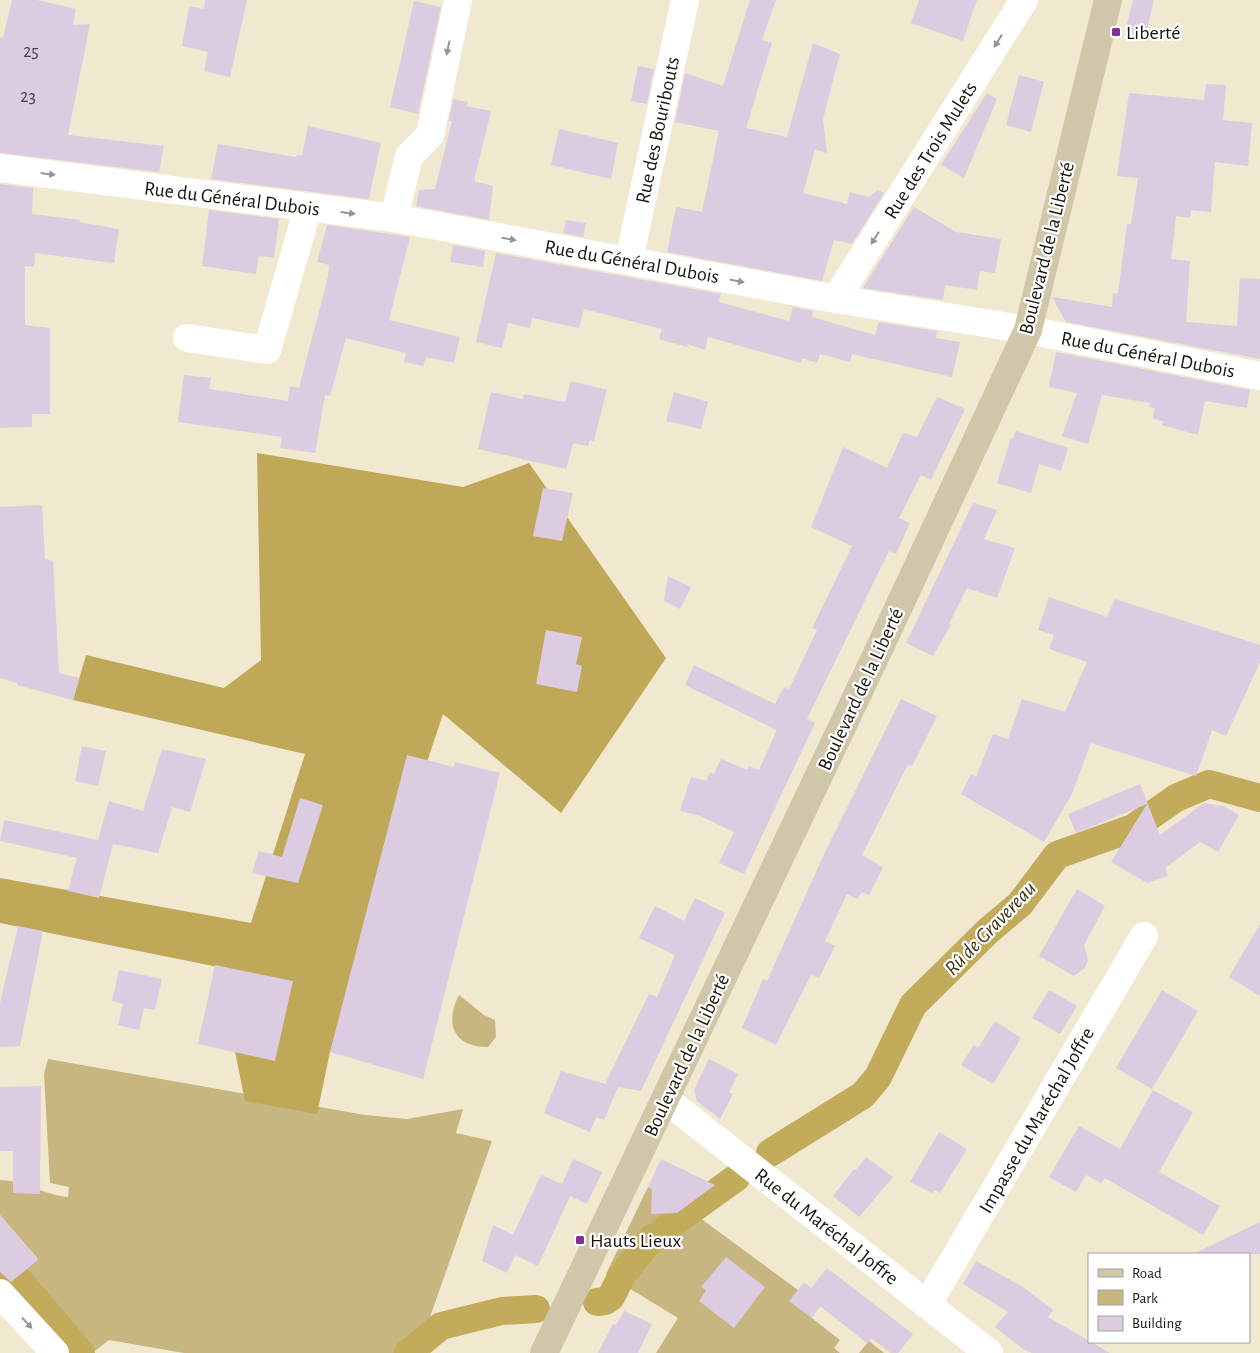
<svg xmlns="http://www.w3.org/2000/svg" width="1260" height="1353" viewBox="0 0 1260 1353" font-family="'Alegreya Sans',sans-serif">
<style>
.green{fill:#c7b680}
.forest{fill:#c0a859}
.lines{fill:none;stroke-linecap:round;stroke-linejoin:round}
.canal{stroke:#c3ab5c;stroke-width:28}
.building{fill:#dbcce1}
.street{stroke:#fff;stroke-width:28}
.secondary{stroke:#d0c7ab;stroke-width:28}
.oneway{fill:#979591}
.poi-dot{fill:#802c9b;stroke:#fff;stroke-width:2}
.labels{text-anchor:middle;stroke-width:4.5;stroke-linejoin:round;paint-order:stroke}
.number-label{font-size:18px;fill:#484240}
.poi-label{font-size:20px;fill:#17140b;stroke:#fff;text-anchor:start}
.street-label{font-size:20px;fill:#17140b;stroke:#fff}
.water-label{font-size:21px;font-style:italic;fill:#3d3310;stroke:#fff}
</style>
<rect width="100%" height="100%" fill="#f0e8cf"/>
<g class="green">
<path d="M459,995l25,20 11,5 1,17 -8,10c-34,0 -44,-23 -29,-52z"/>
<path d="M48,1059l317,56 42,4 56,-10 -7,24 36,8 -68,193 -22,19h-218l-75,-13 -17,13 -69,-81 15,-13 -38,-44v-35c24,0 44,15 68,17l1,-10 -19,-4 -6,-109z"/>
<polygon points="648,1187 685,1207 798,1290 790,1301 840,1340 834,1348 840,1353 656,1353 678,1318 606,1274"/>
<polygon points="869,1341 884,1353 859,1353"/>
</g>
<polygon class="forest" points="257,453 463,487 529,463 666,658 561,813 443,714 330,1052 317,1114 245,1101 218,967 0,923 0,878 251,923 305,754 73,700 86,655 224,688 261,660"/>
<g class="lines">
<g class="canal">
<polyline points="770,1153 863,1095 878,1077 913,1005 988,931 1020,904 1057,855 1133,828 1176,798 1209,784 1260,798"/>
<polyline points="665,1229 736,1178"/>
<polyline points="0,1258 81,1353"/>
<polyline points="597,1302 605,1301 611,1297 622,1275 652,1238"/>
<polyline points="408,1353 441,1326 502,1311 536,1309"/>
</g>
</g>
<g class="building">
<polygon points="12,0 37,0 76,9 73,25 90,24 68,135 164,146 159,172 0,153 0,37 3,38"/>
<polygon points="205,0 247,0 230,77 204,71 208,52 182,46 189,6 204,9"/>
<polygon points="750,0 776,0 762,40 772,43 746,128 787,137 813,43 840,54 823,119 827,153 815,149 803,193 847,204 850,192 869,197 878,190 884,193 852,244 834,240 822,281 667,252 676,207 702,212 719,131 675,122 685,73 723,86"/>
<polygon points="919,0 977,0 963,41 911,23"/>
<polygon points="1133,0 1154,0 1145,37 1125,32"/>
<polygon points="414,1 441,7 418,114 390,107"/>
<polygon points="638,66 654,69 647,104 631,101"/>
<polygon points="1019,75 1044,82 1031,132 1006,125"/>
<polygon points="1206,84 1226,85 1223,120 1252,123 1248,166 1215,162 1211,212 1191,210 1190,218 1176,216 1171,259 1190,261 1186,322 1237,326 1240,278 1260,279 1260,359 1066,322 1052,297 1112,307 1113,293 1118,294 1127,224 1131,224 1138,178 1117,176 1129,93 1204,100"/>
<polygon points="987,93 997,99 964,178 941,165"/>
<polygon points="453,99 468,102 467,106 491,111 474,181 493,186 489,220 416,206 419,190 435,189 452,121 449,121"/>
<polygon points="308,126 381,143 369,199 211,179 218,144 296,157 297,155 302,156"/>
<polygon points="559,129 618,143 611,179 551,165"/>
<polygon points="0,184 33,188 32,214 80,220 79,222 119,229 114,263 35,253 34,267 25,266 25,325 50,328 50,414 32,414 32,427 0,428"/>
<polygon points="914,207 956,232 1001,239 995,273 980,271 977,290 945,285 943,300 863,288"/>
<polygon points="209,210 279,219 274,258 259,256 256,274 202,266"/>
<polygon points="566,220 586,223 583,237 563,233"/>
<polygon points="327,225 410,237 389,320 460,337 454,363 426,357 423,366 404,362 406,353 346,338 330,396 325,395 315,453 280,448 282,437 178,422 184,375 211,378 209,389 288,401 290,386 299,388 328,277 329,265 317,262"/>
<polygon points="453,245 485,251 483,267 450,262"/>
<polygon points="496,253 721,294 719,302 789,321 793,307 813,311 812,317 875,335 879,322 937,331 936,338 960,342 952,377 852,354 850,362 820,354 817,363 802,358 801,363 708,337 705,350 688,344 687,347 659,339 662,329 584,309 579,328 532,318 530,328 508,323 502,348 476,342"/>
<polygon points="1056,352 1250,390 1247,408 1205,401 1198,435 1162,425 1163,421 1153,419 1155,408 1149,407 1150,403 1102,395 1088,444 1062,436 1077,393 1049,387"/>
<polygon points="571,381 607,390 594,441 590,440 588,446 573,443 566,469 478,449 491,392 522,399 524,394 565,402"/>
<polygon points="674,392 708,402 701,429 666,421"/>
<polygon points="937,397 965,409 931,480 921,475 899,518 910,523 896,554 889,551 827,678 807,719 815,723 744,874 719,863 734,832 698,815 680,811 691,777 706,781 710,772 714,774 721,759 747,770 749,766 759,770 777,730 685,685 694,665 775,704 784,687 789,689 817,630 812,628 852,546 811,527 843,447 887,468 903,433 917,437"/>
<polygon points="1016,431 1068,448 1061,471 1039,464 1031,493 997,483 1011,438 1013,438"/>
<polygon points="543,488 573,493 562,541 533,536"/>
<polygon points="973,503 997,510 984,539 1015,548 997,598 967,588 949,624 951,625 933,656 906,643"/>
<polygon points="42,505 45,559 53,561 59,673 79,678 73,700 17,685 17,683 0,678 0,507"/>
<polygon points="668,576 691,587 680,609 664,601"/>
<polygon points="1049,597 1107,617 1115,599 1260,645 1260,662 1226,736 1212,730 1196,776 1091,743 1072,794 1044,842 961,794 971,774 976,777 993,734 1008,739 1022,699 1065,712 1087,662 1049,649 1054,635 1038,630"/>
<polygon points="546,630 582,637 576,664 582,666 577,692 536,684"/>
<polygon points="901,699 937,716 912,766 908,764 862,855 883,867 869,895 862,892 857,899 847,894 825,941 835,946 819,978 811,975 776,1045 742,1028 763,979 767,981 825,852"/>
<polygon points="82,746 106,751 98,786 75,781"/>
<polygon points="162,749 206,759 190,812 172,807 158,853 113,844 99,898 68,891 77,858 0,841 4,820 98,840 109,801 143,811"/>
<polygon points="407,755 454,767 455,762 500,773 423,1079 330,1052"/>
<polygon points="1140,784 1160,835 1204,803 1224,806 1239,815 1218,852 1200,842 1165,868 1168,876 1147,883 1111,862 1147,804 1076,833 1068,814"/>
<polygon points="300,798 323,805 298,883 252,873 259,851 282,857"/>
<polygon points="1077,889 1105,906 1084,945 1088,960 1085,968 1074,976 1039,956"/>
<polygon points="695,898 725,913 641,1091 618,1087 604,1120 596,1117 590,1132 544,1113 561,1071 605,1084 649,994 657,997 675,955 639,938 655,906 684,921"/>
<polygon points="1260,924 1260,996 1229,977"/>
<polygon points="18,926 43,931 20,1046 0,1047 0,1003"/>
<polygon points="215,965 293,981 275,1061 198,1044"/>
<polygon points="119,970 162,979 155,1010 144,1008 139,1030 118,1025 123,1004 112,1001"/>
<polygon points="1049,990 1077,1006 1060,1034 1032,1018"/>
<polygon points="1162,990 1198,1011 1152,1089 1116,1068"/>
<polygon points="995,1021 1021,1038 993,1084 961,1065 974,1045 978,1048"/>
<polygon points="709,1059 738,1074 729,1092 733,1094 720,1119 697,1101 694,1090"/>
<polygon points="41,1086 40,1194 13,1193 13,1151 0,1151 0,1087"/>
<polygon points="1153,1090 1193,1112 1159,1172 1220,1206 1203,1235 1105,1178 1101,1183 1086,1175 1076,1192 1049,1177 1079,1126 1120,1149"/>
<polygon points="939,1132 967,1149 940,1193 935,1190 932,1193 910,1182"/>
<polygon points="866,1157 893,1177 859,1217 833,1196 854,1169 856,1170"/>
<polygon points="573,1159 602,1172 587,1204 570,1196 538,1266 515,1255 507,1273 482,1261 493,1225 513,1235 541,1175 562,1184"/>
<polygon points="661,1159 715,1185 677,1213 651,1214 652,1189 648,1187"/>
<polygon points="0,1215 38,1260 11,1282 0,1272"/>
<polygon points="1260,1222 1260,1254 1193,1254"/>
<polygon points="726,1257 765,1287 734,1328 699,1301 706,1290 701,1287"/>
<polygon points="976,1261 1023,1287 1053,1310 1048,1317 1110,1353 1032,1353 1023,1349 995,1327 1008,1312 963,1284"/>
<polygon points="827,1268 913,1334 898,1353 891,1353 871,1338 867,1343 820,1306 812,1318 789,1301 804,1282 811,1288"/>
<polygon points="624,1311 652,1324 638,1353 598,1353 613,1324 616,1325"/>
</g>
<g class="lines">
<g class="street">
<polyline points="0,168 394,218 836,299 1028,330 1260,376"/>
<polyline points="394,218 409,156 430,135 458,0"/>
<polyline points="629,260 685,0"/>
<polyline points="836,299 1024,0"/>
<polyline points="187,338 267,350 308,208"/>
<polyline points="665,1099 989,1353"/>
<polyline points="0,1293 55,1353"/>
<polyline points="927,1305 1144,936"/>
</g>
<polyline class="secondary" points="544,1353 873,662 1028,330 1108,0"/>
</g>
<defs><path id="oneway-solid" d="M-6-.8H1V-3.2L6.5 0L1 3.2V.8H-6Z" transform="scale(1.25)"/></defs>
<g class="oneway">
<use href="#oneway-solid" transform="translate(998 41) rotate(122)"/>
<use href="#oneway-solid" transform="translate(448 48) rotate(102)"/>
<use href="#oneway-solid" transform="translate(48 174) rotate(7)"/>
<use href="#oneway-solid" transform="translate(348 213) rotate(7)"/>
<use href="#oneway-solid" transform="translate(875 238) rotate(122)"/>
<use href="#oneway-solid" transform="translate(509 239) rotate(10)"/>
<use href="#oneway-solid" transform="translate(737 281) rotate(11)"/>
<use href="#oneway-solid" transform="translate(27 1323) rotate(47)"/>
</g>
<g class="poi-dot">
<rect x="1111" y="27" width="10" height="10" rx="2.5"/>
<rect x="575" y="1235" width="10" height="10" rx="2.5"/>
</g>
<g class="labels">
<g class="number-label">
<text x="31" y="57">25</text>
<text x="28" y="102">23</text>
</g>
<g class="poi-label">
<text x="1126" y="39">Liberté</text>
<text x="590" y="1247">Hauts Lieux</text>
</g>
<g class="street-label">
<text transform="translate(657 130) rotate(-78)" y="7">Rue des Bouribouts</text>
<text transform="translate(930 150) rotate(-58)" y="7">Rue des Trois Mulets</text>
<text transform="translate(232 198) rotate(7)" y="7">Rue du Général Dubois</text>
<text transform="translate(1046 248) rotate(-76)" y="7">Boulevard de la Liberté</text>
<text transform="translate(632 261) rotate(10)" y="7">Rue du Général Dubois</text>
<text transform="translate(1148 354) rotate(11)" y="7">Rue du Général Dubois</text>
<text transform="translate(860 689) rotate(-65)" y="7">Boulevard de la Liberté</text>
<text transform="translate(686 1055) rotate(-65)" y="7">Boulevard de la Liberté</text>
<text transform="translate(1036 1120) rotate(-60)" y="7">Impasse du Maréchal Joffre</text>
<text transform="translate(827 1226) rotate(38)" y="7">Rue du Maréchal Joffre</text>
</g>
<g class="water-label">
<text transform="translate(990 928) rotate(-46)" y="7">Rû de Gravereau</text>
</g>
</g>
<rect x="1088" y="1253" width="162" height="90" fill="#ffffff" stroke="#a2a19d"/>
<rect x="1098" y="1269" width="25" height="8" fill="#d0c7ab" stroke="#a2a19d"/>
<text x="1132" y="1278" font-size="15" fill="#17140b">Road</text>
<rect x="1098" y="1290" width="25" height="15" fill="#c7b680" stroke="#a2a19d"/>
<text x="1132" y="1303" font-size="15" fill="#17140b">Park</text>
<rect x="1098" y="1316" width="25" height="15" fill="#dbcce1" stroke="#a2a19d"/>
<text x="1132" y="1328" font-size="15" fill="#17140b">Building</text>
</svg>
